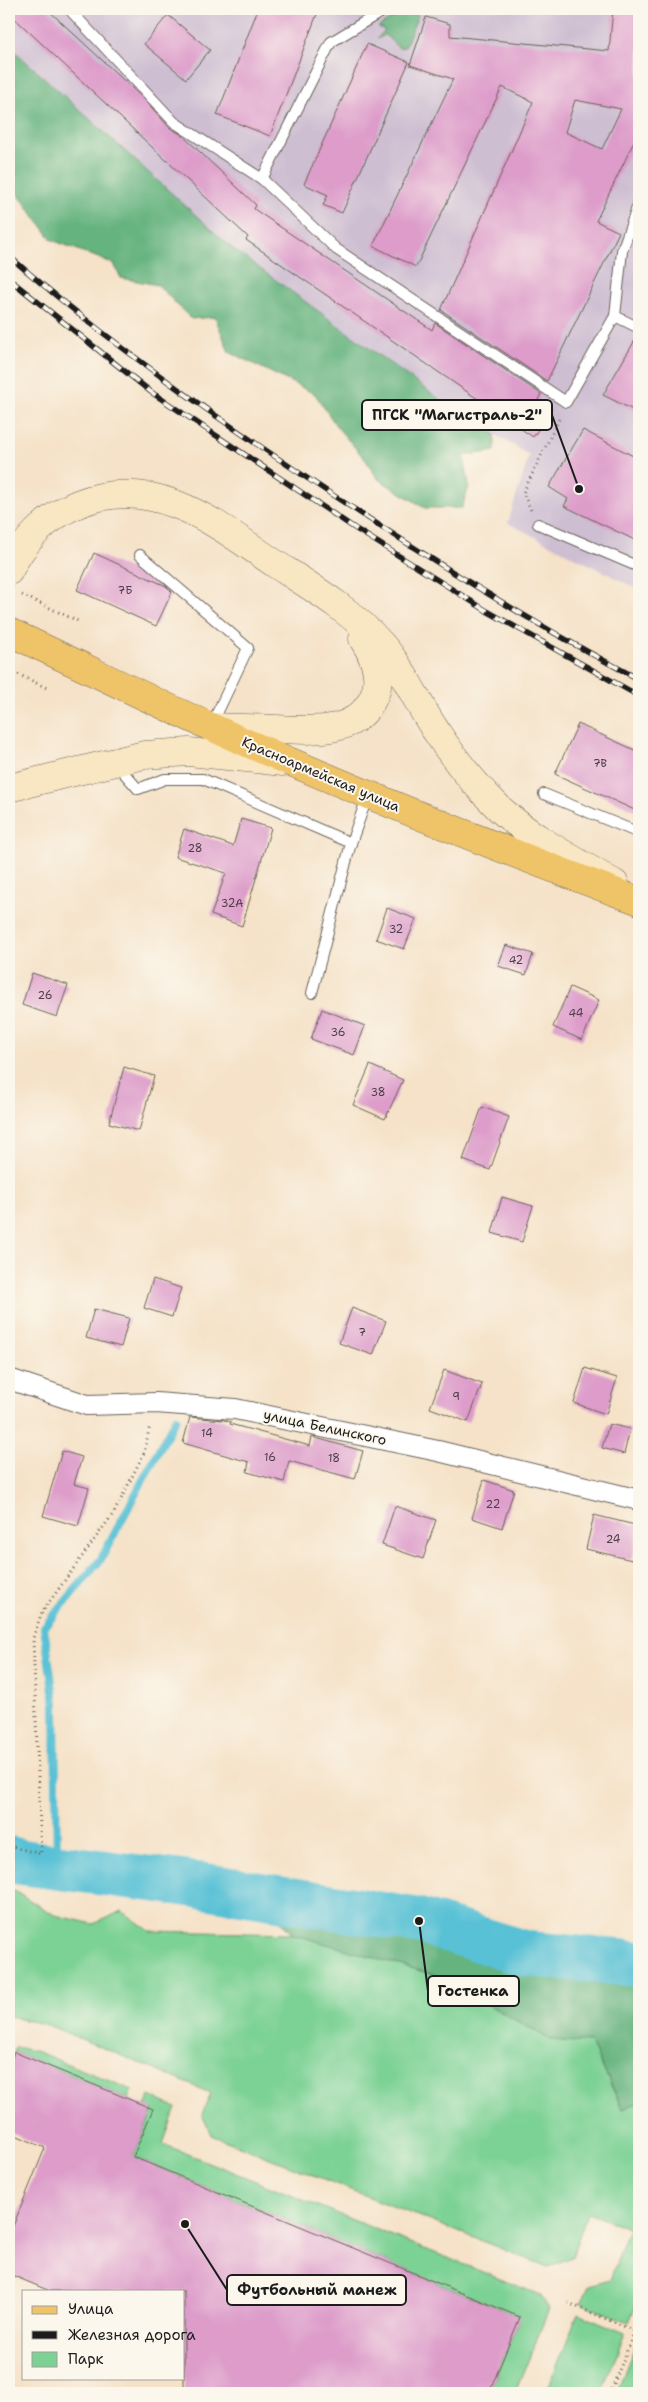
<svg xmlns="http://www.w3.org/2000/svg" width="648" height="2402" viewBox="0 0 648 2402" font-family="'Shantell Sans',sans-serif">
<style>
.industrial{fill:#cebed2}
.green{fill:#7cd194;stroke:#4c7658}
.forest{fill:#65b37e;stroke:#40684d}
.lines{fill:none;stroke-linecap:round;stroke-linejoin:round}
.stream{stroke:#58c1d5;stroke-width:8}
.river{stroke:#58c1d5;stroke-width:46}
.building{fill:#dd9cca;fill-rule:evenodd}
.service-casing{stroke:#686158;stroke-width:12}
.minor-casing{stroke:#686158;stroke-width:22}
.secondary-casing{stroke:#686158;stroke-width:29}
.primary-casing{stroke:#686158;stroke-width:29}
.path{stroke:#686158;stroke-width:3;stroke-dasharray:1 4;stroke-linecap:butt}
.service{stroke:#fff;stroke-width:10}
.minor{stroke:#fff;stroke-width:20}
.secondary{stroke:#f9e7c3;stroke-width:28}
.primary{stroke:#efc469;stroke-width:28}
.rail-casing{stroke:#1c1c1c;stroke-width:5.5}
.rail{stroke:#fbf7ec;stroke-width:4;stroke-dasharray:11;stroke-linecap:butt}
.labels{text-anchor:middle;stroke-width:4;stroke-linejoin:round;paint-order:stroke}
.number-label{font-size:11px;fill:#4c3c48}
.street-label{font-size:14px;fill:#1c1c1c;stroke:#fbf7ec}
.leader{fill:none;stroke:#1c1c1c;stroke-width:2}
.callout-dot{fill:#1c1c1c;stroke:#fbf7ec;stroke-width:2}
.callout{fill:#fbf7ec;stroke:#1c1c1c;stroke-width:2}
.callout-label{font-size:15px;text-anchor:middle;font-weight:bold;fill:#1c1c1c}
</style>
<rect width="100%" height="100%" fill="#fbf7ec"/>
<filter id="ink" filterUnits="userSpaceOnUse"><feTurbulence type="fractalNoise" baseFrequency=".02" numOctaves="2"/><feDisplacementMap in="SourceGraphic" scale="10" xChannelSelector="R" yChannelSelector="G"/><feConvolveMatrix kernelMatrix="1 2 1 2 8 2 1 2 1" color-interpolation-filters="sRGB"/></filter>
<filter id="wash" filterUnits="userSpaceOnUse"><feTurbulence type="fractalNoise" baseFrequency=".0096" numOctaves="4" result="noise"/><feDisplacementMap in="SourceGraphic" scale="20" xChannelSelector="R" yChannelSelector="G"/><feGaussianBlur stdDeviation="1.12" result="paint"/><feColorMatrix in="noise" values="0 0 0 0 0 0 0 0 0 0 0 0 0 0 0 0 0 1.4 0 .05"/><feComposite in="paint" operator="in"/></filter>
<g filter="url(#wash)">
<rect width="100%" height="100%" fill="#f5e2c8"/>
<polygon class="industrial" points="9,9 639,9 639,590 508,523 529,455 454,410 233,249 9,46"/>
<g class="green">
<polygon points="9,1888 55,1915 93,1924 122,1911 150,1931 292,1934 435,1975 551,2040 591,2043 622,2109 639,2102 639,2298 629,2322 581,2304 589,2286 610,2280 629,2228 587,2213 572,2257 548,2267 211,2135 202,2114 211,2093 45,2024 9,2017"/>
<polygon points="16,2047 38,2052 132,2090 128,2099 14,2052"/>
<polygon points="150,2096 176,2108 163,2144 540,2295 549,2309 515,2393 489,2393 520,2317 133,2157 153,2110 145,2106"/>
<polygon points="578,2313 625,2333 601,2393 546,2393"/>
<polygon points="639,2336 639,2393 616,2393"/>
</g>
<g class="forest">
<polygon points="405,10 418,15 405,47 399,48 385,35 377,39 385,30 378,27"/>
<polygon points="9,46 233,249 454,410 495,434 495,451 464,456 469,486 462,508 425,508 378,479 365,459 337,427 315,394 229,352 215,317 191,319 158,285 121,278 114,264 52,240 9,182"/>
<polygon points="264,1902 548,1962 639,1979 639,2102 623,2109 591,2043 551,2040 435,1975 292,1934"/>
</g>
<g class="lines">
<polyline class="stream" points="57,1867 55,1704 44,1627 101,1559 176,1418"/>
<polyline class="river" points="9,1859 21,1862 205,1886 419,1921 528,1954 639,1964"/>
</g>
<g id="blocks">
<g class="building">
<polygon points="9,9 47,9 145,100 169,127 182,135 256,205 254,209 432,330 435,323 541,394 537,402 551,411 533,437 246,240 248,237 9,13"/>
<polygon points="258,9 319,9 270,136 217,115"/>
<path d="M613,9h26v122l-43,90 23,11 -72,149 -106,-71 92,-208 -31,-15 -86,180 -43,-21 80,-167 -43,-14 16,-48 24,7v12l159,15zM575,100l46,9 -19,40 -37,-17z"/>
<polygon points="168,15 210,50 186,79 144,44"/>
<polygon points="367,44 409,62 342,213 323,205 328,195 304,184"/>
<polygon points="638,335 639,335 639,413 603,395"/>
<polygon points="583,430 639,459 639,542 564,506 568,499 549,487"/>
<polygon points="94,553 166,586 172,592 156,626 77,590"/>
<polygon points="578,724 639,752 639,812 555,774"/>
<polygon points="241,819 271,828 242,926 211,915 226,873 175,857 184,829 233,846"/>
<polygon points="387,908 416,919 404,949 376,939"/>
<polygon points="506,945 533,954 526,975 498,966"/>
<polygon points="32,973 68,985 57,1017 22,1005"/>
<polygon points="570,987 599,1000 582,1040 553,1027"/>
<polygon points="322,1009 365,1026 354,1055 311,1039"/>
<polygon points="370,1065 403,1080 385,1119 353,1105"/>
<polygon points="124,1067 154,1076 139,1131 109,1123"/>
<polygon points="482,1107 509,1117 490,1170 463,1160"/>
<polygon points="502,1197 533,1206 522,1242 492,1233"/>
<polygon points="153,1279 181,1288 172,1317 144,1308"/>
<polygon points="352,1308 386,1321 373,1355 339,1343"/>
<polygon points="94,1309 129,1318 121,1347 86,1338"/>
<polygon points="585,1368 617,1378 606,1414 574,1403"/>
<polygon points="444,1370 482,1384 468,1422 430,1408"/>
<polygon points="190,1417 224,1420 231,1422 230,1424 310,1446 312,1437 363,1451 355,1479 289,1461 284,1482 247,1472 249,1462 183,1443"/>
<polygon points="609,1424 630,1429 624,1454 602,1448"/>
<polygon points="62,1451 82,1457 74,1484 89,1488 78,1526 43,1516"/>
<polygon points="484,1480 514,1490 502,1528 472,1518"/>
<polygon points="395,1506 436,1520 423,1559 382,1545"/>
<polygon points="594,1515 639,1526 632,1560 586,1549"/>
<polygon points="14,2052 153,2109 133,2157 520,2317 489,2393 184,2393 184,2291 50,2291 9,2274 9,2236 45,2148 9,2132 9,2066"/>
</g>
</g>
</g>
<g filter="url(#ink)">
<use href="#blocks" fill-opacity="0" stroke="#686158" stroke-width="1"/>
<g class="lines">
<g class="service-casing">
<g id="service">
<polyline points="69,9 174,122 262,179 336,249 566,402 615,316 622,251 639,202"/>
<polyline points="262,179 331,42 386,9"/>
<polyline points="615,316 639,328"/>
<polyline points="538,524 639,567"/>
<polyline points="140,555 248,648 211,726"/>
<polyline points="116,764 138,789 165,779 203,779 351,843 368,795"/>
<polyline points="544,794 639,833"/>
<polyline points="312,993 351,843"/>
</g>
</g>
<g class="minor-casing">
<polyline id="minor" points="9,1379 87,1405 156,1403 235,1409 438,1451 639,1500"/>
</g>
<g class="secondary-casing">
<g id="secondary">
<path d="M9,571c31,-64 98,-93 166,-67 37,14 69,39 102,61 36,23 76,47 104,79 23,26 36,59 55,87 18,28 39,54 63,77 29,28 80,55 116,76"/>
<path d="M211,727c21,1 43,1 65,2 36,1 81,7 98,-33 9,-20 0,-40 -11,-57"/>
<polyline points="9,788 144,755 189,752 283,762"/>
</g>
</g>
<g class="primary-casing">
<path id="primary" d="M9,632c68,31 134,65 202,95 141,63 284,120 428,174"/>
</g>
<g class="path">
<polyline points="531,510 523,493 559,419"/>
<polyline points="22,595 78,621"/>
<polyline points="9,670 47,688"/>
<polyline points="9,1846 41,1854 33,1638 42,1612 115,1511 144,1453 150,1425"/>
<polyline points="568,2303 635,2331"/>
<polyline points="610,2393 639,2321"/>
</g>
<use href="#service" class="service"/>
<use href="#minor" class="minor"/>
<use href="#secondary" class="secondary"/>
<use href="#primary" class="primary"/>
<g class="rail-casing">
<g id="rail">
<path d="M9,256c100,87 209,163 319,236 101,66 204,132 311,187"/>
<polyline points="9,279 151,392 356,529 487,611 639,696"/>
</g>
</g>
<use href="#rail" class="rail"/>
</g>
</g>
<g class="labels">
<g class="number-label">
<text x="125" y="594">7Б</text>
<text x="600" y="767">7В</text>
<text x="195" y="852">28</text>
<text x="232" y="907">32А</text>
<text x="396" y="933">32</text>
<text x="516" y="964">42</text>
<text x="45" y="999">26</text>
<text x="576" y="1017">44</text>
<text x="338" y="1036">36</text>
<text x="378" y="1096">38</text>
<text x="362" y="1336">7</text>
<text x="456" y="1400">9</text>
<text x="207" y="1437">14</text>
<text x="270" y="1461">16</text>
<text x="334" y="1462">18</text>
<text x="493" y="1508">22</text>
<text x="613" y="1543">24</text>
</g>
<g class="street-label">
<text transform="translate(321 774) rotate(23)" y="5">Красноармейская улица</text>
<text transform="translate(325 1427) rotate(12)" y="5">улица Белинского</text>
</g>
</g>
<path class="leader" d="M579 489L552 415M419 1921L428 1991M185 2224L227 2290"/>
<g class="callout-dot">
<circle cx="579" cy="489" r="5"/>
<circle cx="419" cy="1921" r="5"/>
<circle cx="185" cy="2224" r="5"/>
</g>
<g class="callout">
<rect x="362" y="400" width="190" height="30" rx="5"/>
<rect x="428" y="1976" width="91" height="30" rx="5"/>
<rect x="227" y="2275" width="179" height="30" rx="5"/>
</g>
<g class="callout-label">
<text x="457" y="420">ПГСК "Магистраль-2"</text>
<text x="473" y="1996">Гостенка</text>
<text x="317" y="2295">Футбольный манеж</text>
</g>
<rect width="648" height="2402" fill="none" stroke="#fbf7ec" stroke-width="30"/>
<rect x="22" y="2290" width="162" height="90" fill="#fbf7ec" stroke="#a29f99"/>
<rect x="32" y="2306" width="25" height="8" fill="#efc469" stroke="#a29f99"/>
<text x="68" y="2314" font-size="15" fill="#1c1c1c">Улица</text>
<rect x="32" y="2331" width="25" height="8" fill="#1c1c1c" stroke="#a29f99"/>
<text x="68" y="2340" font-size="15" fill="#1c1c1c">Железная дорога</text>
<rect x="32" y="2352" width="25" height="15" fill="#7cd194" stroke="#a29f99"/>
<text x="68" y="2364" font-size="15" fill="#1c1c1c">Парк</text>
</svg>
